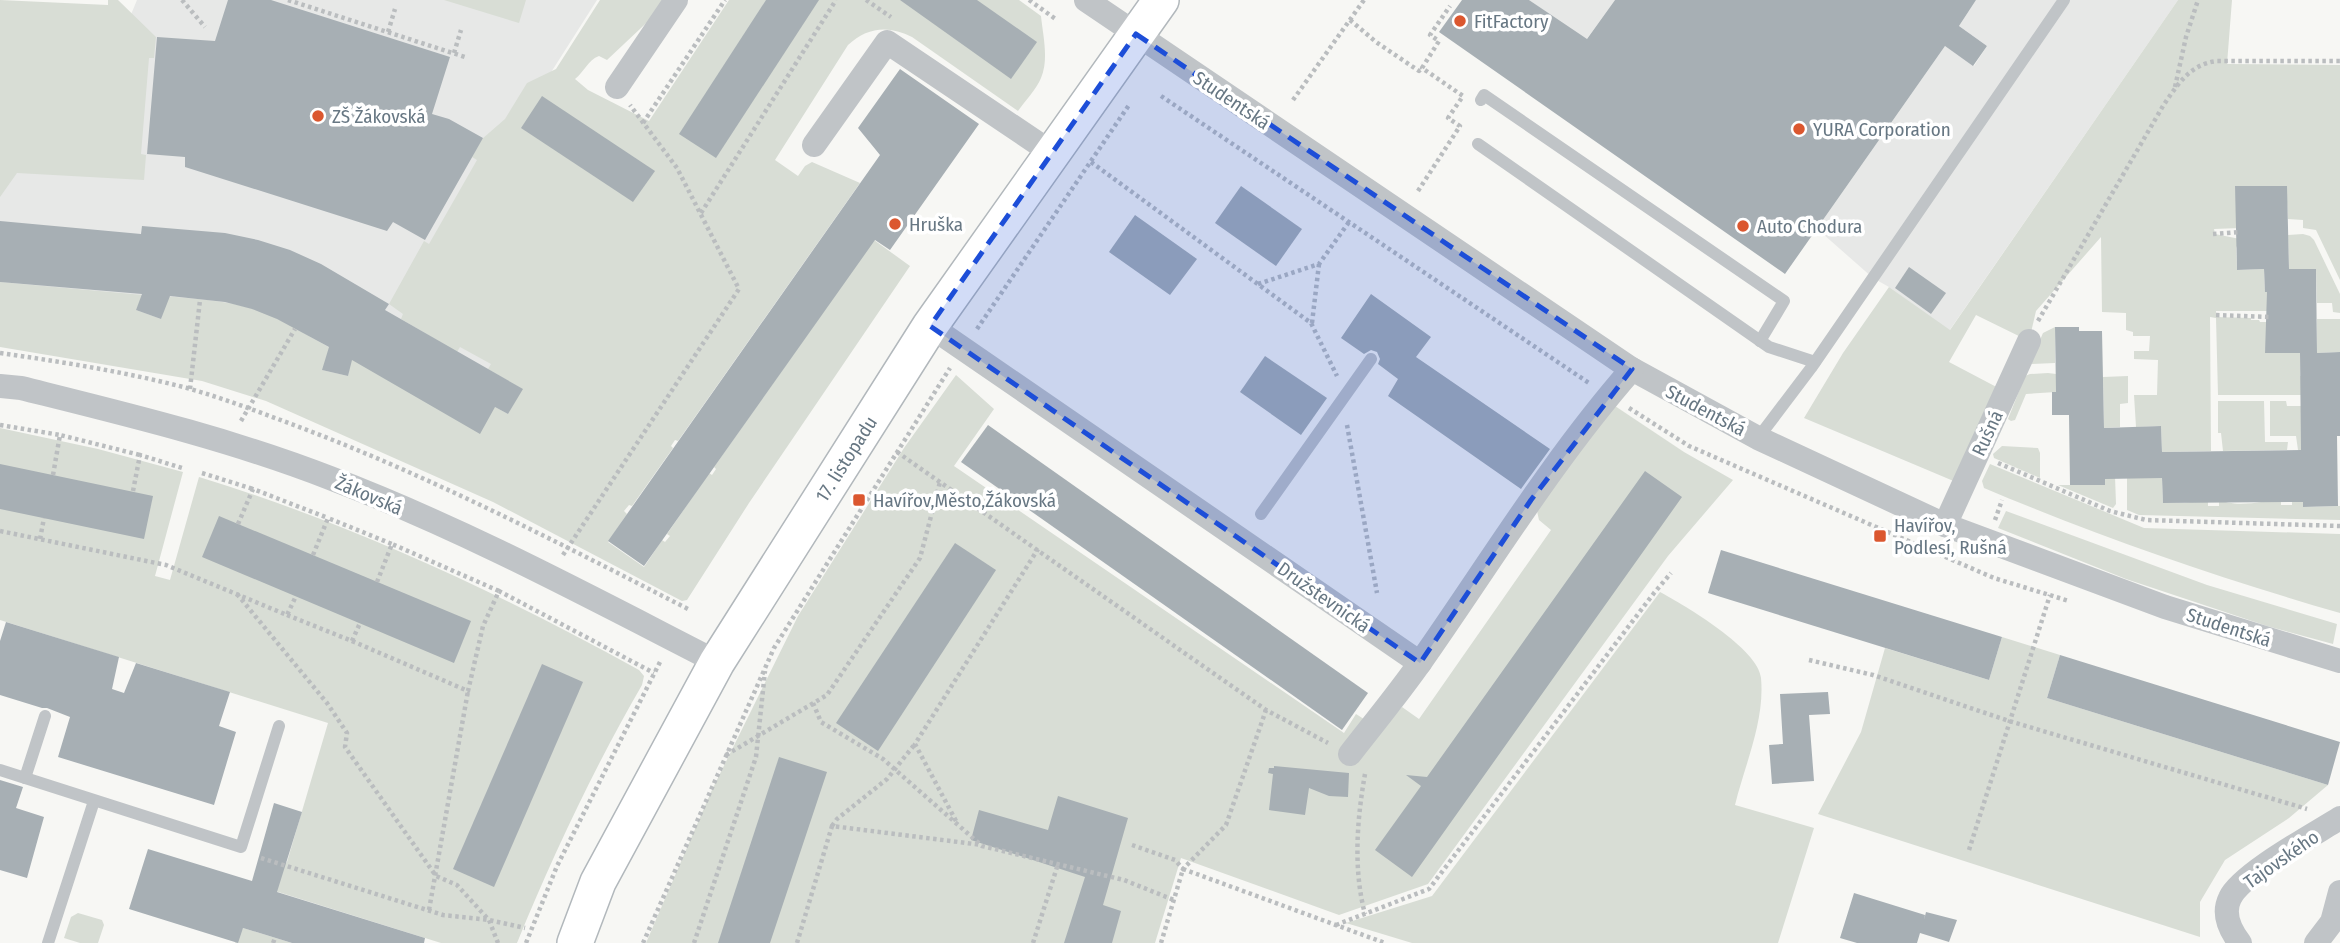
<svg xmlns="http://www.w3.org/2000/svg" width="2340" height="943" viewBox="0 0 2340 943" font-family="'Fira Sans Condensed',sans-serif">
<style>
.built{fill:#e7e8e7}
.green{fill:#d8ddd5}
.building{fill:#a7afb4}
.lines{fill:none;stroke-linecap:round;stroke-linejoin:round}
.secondary-casing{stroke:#b2b8bc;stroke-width:38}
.path{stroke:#babdbf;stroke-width:4.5;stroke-dasharray:3.5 3.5;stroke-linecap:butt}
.lane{stroke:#c0c4c7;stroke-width:12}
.street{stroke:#c0c4c7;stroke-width:24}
.secondary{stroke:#fff;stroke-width:35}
.marked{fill:#1d4ed8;fill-opacity:0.2;stroke:#1d4ed8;stroke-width:5;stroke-dasharray:14 9;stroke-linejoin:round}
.poi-dot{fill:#db572f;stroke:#fff;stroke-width:2.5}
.labels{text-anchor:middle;stroke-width:7;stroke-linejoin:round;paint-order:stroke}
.poi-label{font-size:19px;fill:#677783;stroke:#fff;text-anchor:start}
.street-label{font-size:19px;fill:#677783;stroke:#fff}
</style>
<rect width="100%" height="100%" fill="#f7f7f4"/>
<g class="built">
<polygon points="137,0 597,0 426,269 538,361 481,467 0,317 0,88 110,65"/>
<polygon points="1529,0 1615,0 1586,40"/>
<polygon points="1976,0 2178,0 1949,331 1889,287 1873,278 1823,234 1818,227 1945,46 1974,66 1987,46 1959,26"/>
</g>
<g class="green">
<polygon points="0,0 108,5 108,0 118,0 156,37 154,58 149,58 141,154 146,155 144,180 17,173 0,197"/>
<polygon points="444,0 526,0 519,23"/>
<path d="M600,0h66l-8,12 -51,48 -8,-4c-11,4 -15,16 -24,23l13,11 61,31 80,-121h290l22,16c2,20 8,43 0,62 -5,12 -16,23 -23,33l-106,-74c-23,-12 -45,-10 -64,8l-73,115 23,16 7,-10 7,-4 48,21 -182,258 -3,-1 -4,6 2,2 -41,58 -3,-1 -5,6 3,3 -19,28 36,25 18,-27 3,2 5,-6 -3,-2 42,-61 3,2 4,-6 -2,-2 160,-227 36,26 -161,237 -62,97 -5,1 -189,-99 -227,-101 -64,-20 -202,-34v-65l143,13 -7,15 25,9 4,-23c29,3 60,4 88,13 28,9 53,26 79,40l-6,20 -4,1 26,6 3,-17 144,48 13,7 14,-25 -34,-20 3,-5 -31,-17 -3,5 -56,-33 2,-5 -14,-10 35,-63 5,3 48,-84 -5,-3 10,-18 23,-20 22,-36 29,-14z"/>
<polygon points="2178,0 2232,0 2227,64 2340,65 2340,280 2316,230 2303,228 2303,220 2288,219 2286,186 2235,186 2240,228 2214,229 2215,234 2240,239 2236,248 2237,270 2264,269 2265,291 2269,292 2270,311 2216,311 2216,317 2251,318 2251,320 2259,320 2260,322 2270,322 2265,353 2300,353 2300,376 2304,376 2305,395 2218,395 2216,318 2210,317 2211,451 2162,452 2161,426 2136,427 2134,395 2157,395 2158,360 2134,359 2134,351 2149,351 2150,336 2133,336 2133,332 2126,330 2126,313 2102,312 2101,237 2036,311 2029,341 1976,315 1949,362 2006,392 1963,485 1804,418 1843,353 1889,287 1950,330"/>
<polygon points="2303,234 2310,236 2314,240 2340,294 2340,313 2333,312 2332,303 2317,303 2316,269 2289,269 2288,235"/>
<polygon points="2317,319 2340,319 2340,352 2317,353"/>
<polygon points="2055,327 2055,363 2032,364 2031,361 2043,333"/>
<polygon points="2048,373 2056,374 2056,392 2026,394 2015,420 2011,421 2008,419 2025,376 2030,374"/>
<polygon points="956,375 994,409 954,466 1344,733 1356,714 1381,730 1402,707 1419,719 1551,530 1539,520 1537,511 1612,404 1684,452 1733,480 1668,556 1428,884 1339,915 1181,858 1155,943 646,943 711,792 798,616 904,448"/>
<polygon points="2128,376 2128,403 2120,404 2120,427 2104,428 2103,377"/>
<polygon points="2218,401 2264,401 2265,442 2288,442 2287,450 2223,451 2221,433 2218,433"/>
<polygon points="2270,401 2286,401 2287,406 2305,406 2301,414 2301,450 2298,450 2296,436 2270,436"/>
<path d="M0,428l98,21 85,23 -28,104 15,4 29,-103c154,47 300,116 440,193l5,6 -2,9c-48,83 -89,170 -125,258h-76l-185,-58 31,-23 41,-139 -328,-103z"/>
<polygon points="2002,446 2038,448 2040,453 2040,478 1994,458 1993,454"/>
<path d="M1990,464l154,64 196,6v79c-121,-35 -240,-76 -356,-125l-2,-7z"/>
<path d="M2127,475l35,3 1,25h22l23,-4v7h11v-7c13,9 47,3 62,-1v7h11v-7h11v9l37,-1v14l-201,-5 -12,-5z"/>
<polygon points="2105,476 2115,476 2116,504 2113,508 2058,485 2105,485"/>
<polygon points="2006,511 2207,585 2337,624 2333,644 2267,626 2126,579 1998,528"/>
<path d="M1660,592c24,13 99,57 101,86 4,43 -16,86 -26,127l79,23 -36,115h-366l-66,-20 86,-27z"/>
<polygon points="2002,637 2060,655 2047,698 2328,785 2289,818 2225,860 2200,902 2200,937 1818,814 1861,732 1885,648 1989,680"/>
<polygon points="78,913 102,920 104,925 98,943 80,943 64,938 71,917"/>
<polygon points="243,928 292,943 235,943"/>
</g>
<g class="building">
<polygon points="228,0 271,0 450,57 432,114 449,119 483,138 425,240 393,222 387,231 185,167 185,157 147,154 157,37 215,41"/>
<polygon points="766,0 819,0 716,158 679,134"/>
<polygon points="900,0 977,0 1037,42 1011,79"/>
<polygon points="1462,0 1529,0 1587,39 1615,0 1976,0 1959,26 1987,46 1973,66 1945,46 1785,274 1439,32"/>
<polygon points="900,69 979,124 890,250 875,240 644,566 608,541 880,155 858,128"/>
<polygon points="542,96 655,171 633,202 521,128"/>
<polygon points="1241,186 1302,229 1276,266 1215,223"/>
<polygon points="2235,186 2287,186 2289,269 2316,269 2317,353 2340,352 2340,436 2337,436 2338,506 2303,507 2303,502 2163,503 2162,478 2105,479 2105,485 2070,485 2069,415 2052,415 2052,392 2056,392 2055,327 2079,327 2079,331 2102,331 2104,428 2161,426 2162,452 2301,450 2300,353 2265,353 2267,292 2265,292 2264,269 2237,270"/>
<polygon points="1135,215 1197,259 1170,295 1109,252"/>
<polygon points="0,221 141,234 142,226 225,233 258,240 290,250 321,264 389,304 385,310 523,389 508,414 495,407 480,434 352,360 348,376 322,370 329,347 277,319 252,309 225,302 170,296 161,319 136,310 142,294 0,282"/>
<polygon points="1909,267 1946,293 1931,314 1895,288"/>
<polygon points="1371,294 1431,337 1416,357 1550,449 1521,489 1388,396 1398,379 1378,364 1380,359 1377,352 1371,350 1364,354 1341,338"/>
<polygon points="1265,356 1327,398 1301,435 1240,392"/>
<polygon points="988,425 1368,693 1342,730 961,462"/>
<polygon points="0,464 153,496 144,539 0,509"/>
<polygon points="1645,471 1682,497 1412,877 1375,850 1421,786 1406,775 1427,777"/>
<polygon points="219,516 471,621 454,663 202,557"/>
<polygon points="955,543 996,570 878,751 836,723"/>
<polygon points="1721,550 2002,637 1989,680 1708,593"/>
<polygon points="6,622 119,657 112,689 124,693 136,663 230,692 219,726 236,732 214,805 58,757 70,717 47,708 42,708 0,695 0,641"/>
<polygon points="2060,655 2340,742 2328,785 2047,698"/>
<polygon points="542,664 583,682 494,887 453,869"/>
<polygon points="1828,692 1830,714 1809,715 1814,781 1772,784 1769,745 1783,744 1780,694"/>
<polygon points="779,757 827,772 770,943 718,943"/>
<polygon points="1274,766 1349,773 1348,797 1329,796 1309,788 1305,815 1269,810 1273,774 1268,773 1269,768 1274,768"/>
<polygon points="0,780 23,787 16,808 44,817 27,878 0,870"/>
<polygon points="1058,796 1128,818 1103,905 1121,911 1112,943 1064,943 1085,877 971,840 979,810 1048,830"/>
<polygon points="274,803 302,812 277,892 425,938 424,943 292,943 243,928 238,943 129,909 148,849 252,881"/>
<polygon points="1854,893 1925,915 1924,920 1926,912 1957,920 1949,942 1920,933 1917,943 1857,943 1840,938"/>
</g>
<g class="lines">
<g class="secondary-casing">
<g id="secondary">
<path id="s1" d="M575,943l23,-61 119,-220 213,-336 231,-326"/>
</g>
</g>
<g class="path">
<polyline points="182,0 205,27"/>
<polyline points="288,0 465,57"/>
<polyline points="866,0 891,17"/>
<polyline points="1029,0 1057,20"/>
<polyline points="1350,20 1376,42 1419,71 1422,68"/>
<polyline points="388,32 395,9"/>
<polyline points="454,53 461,30"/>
<polyline points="2175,87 2186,37 2198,0"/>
<polyline points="1161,96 1589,383"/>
<polyline points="1293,100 1364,0"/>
<polyline points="643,123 725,0"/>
<polyline points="1091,162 1311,323 1337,376"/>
<polyline points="1418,191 1460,126 1448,118 1463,96 1422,68 1439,41 1430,35 1450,6"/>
<polyline points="701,213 836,0"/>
<polyline points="2213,234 2240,232"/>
<polyline points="1258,284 1319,264 1349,222"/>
<polyline points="2216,315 2270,317"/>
<path d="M2038,321l125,-215c14,-21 27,-42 54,-45h123"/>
<polyline points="1312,323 1319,264"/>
<polyline points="977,329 1129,105"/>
<path d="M0,353c63,9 126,19 187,35 39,11 77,26 115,40 134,51 261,117 388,182"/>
<polyline points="190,389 200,300"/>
<polyline points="1629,408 1689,446 1994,578 2069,601"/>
<polyline points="241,421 295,329"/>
<polyline points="0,425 60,435"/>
<polyline points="1347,425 1377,593"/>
<polyline points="897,452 1266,710 1328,743"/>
<polyline points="1998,463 2110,511 2146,520 2340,526"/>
<polyline points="202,473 253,489"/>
<polyline points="53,475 60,435 140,455"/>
<polyline points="133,491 140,455 182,468"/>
<polyline points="1995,520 2002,500"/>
<polyline points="238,524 253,489 328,518"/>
<polyline points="0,531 166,565 287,615 296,596"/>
<polyline points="40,539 44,518"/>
<polyline points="313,555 328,518 392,544"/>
<polyline points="563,555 739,289 677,168 630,105"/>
<polyline points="377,582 392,544 499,591"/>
<polyline points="237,594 327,703 347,733 345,747 436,876 457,885 489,920 498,943"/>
<polyline points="287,615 352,641 360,623"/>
<polyline points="352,641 468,691 483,626 499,591 654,673"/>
<polyline points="1809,660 1873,675 2009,721 2307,809"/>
<polyline points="813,703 821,722 883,759 982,846 1124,880 1174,900"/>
<polyline points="726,755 827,695 920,558 940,482"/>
<path d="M1365,774c-8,45 -12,95 0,140"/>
<polyline points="956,821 915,744 1038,549"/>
<polyline points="832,826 837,819 887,779 915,744"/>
<polyline points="1132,845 1175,860 1183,869 1226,825 1266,710"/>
<polyline points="1969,850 2050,595"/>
<polyline points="261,858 443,915 489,920 525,928"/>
<polyline points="429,910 468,691"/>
<polyline points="1336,925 1429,889 1654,593 1671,573"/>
<polyline points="273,943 275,938"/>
<polyline points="526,943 557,866 661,660"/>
<polyline points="643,943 774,648 950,368"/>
<polyline points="694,943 756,757 765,671"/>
<polyline points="797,943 832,826 982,845"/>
<polyline points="1033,943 1058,864"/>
<polyline points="1161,943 1183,869 1385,943"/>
</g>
<g class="lane">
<polyline points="1481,100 1484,95 1784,301 1760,341"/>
<polyline points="1478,144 1769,347 1815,362"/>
<polyline points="1758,438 1811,368 2064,0"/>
<polyline points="1261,514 1371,359"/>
<polyline points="0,770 241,847 279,726"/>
<polyline points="25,778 45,716"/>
<polyline points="48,943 94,801"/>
</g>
<g class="street">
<polyline points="1086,0 1630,368 1758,438 1945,525 2165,607 2340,661"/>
<polyline points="617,87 676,0"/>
<polyline points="814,145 887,42 1052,153"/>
<polyline points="930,326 1420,663"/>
<path d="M0,386l21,2c104,26 209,51 309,90 134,51 260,119 387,184"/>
<polyline points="1945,525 2029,341"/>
<path d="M1350,754c24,-31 49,-61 72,-94 68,-97 131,-201 210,-291"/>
<path d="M2240,943c-10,-13 -18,-29 -10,-45 11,-24 85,-64 110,-80"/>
<polyline points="2316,943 2332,922 2340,892"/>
</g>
<use href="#secondary" class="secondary"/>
</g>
<path class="marked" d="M1136,34l496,335 -101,131 -111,163 -490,-337z"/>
<g class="poi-dot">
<circle cx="1460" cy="21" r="7"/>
<circle cx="318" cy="116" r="7"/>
<circle cx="1799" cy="129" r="7"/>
<circle cx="895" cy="224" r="7"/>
<circle cx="1743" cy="226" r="7"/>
<rect x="852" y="493" width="14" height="14" rx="3.5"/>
<rect x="1873" y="529" width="14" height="14" rx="3.5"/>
</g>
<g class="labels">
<g class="poi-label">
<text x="1474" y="28">FitFactory</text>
<text x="332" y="123">ZŠ Žákovská</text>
<text x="1813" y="136">YURA Corporation</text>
<text x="909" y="231">Hruška</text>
<text x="1757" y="233">Auto Chodura</text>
<text x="873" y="507">Havířov,Město,Žákovská</text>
<text x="1894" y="532">Havířov,<tspan x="1894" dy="22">Podlesí, Rušná</tspan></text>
</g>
<g class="street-label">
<text transform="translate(1232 100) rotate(34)" y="7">Studentská</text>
<text transform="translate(1706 410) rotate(28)" y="7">Studentská</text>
<text transform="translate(1987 433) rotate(-65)" y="7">Rušná</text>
<text dy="7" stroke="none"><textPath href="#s1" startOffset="556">17. listopadu</textPath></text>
<text transform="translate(369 495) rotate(23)" y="7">Žákovská</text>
<text transform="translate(1324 597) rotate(35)" y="7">Družstevnická</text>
<text transform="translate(2229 627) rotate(18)" y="7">Studentská</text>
<text transform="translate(2281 859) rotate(-35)" y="7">Tajovského</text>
</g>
</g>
</svg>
